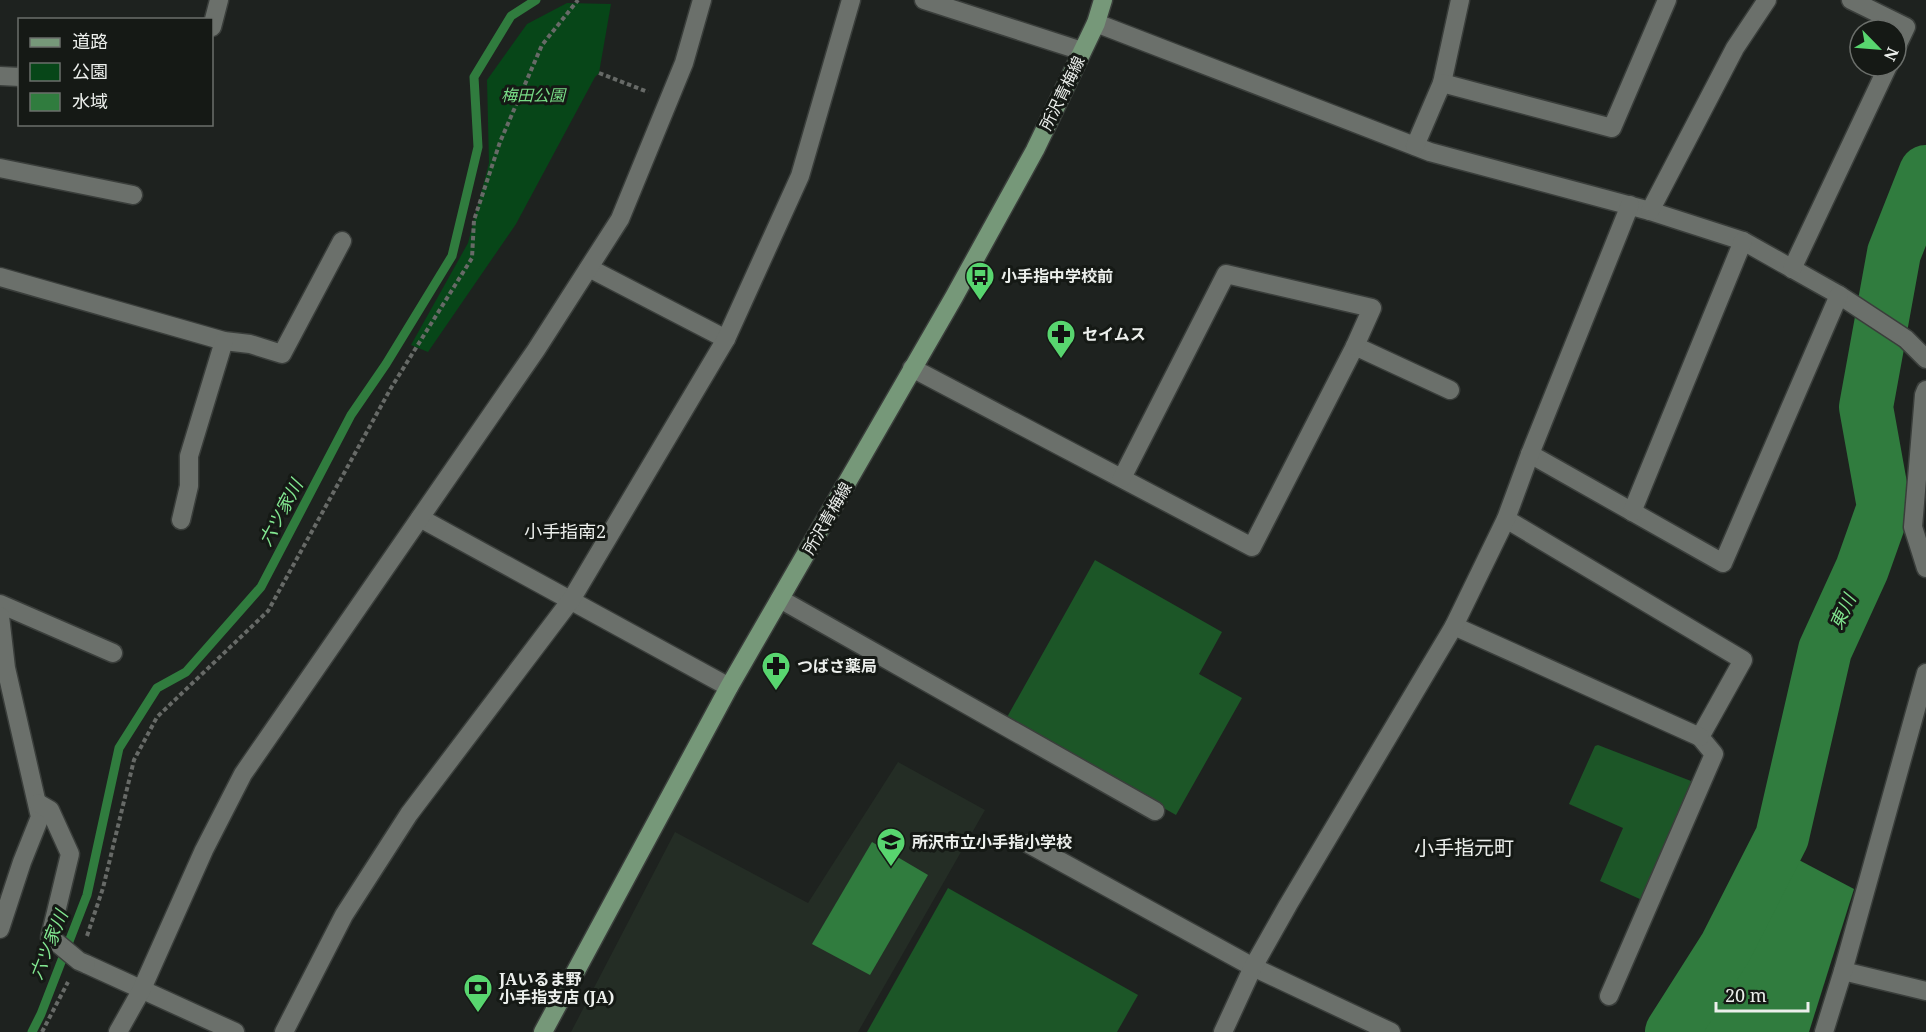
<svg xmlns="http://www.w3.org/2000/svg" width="1926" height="1032" viewBox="0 0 1926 1032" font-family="'Noto Serif','Noto Sans JP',serif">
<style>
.built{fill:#242d25}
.green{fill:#074618}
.forest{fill:#1c5627}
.water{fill:#307c3e}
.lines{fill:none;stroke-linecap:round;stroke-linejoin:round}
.stream{stroke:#307c3e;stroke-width:9}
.river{stroke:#307c3e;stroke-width:54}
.minor-casing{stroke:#3a3e3b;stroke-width:21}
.major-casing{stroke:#3a3e3b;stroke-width:21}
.path{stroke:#676a67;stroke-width:4;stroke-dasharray:4.5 3;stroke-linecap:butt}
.minor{stroke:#6b706b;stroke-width:18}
.major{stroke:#769879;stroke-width:18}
.minor-bridge-casing{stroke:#3a3e3b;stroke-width:21;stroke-linecap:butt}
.minor-bridge{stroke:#6b706b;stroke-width:18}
.labels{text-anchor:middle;stroke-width:6;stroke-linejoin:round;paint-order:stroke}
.street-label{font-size:16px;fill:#ecefec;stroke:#151915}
.park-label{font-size:16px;font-style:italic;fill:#78db86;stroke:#151915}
.poi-label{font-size:16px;font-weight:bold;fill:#ecefec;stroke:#151915;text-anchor:start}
.water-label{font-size:18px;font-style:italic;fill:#82e690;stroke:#151915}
.neighbourhood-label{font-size:18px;fill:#ecefec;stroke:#151915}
.quarter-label{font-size:20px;fill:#ecefec;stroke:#151915}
</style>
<rect width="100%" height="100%" fill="#1e221f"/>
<polygon class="built" points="898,762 985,810 858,1032 571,1032 675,832 808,903"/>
<polygon class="green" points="567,3 611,4 599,73 595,77 516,224 428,352 411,345 468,243 489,163 487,80 527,24"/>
<g class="forest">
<polygon points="1095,560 1222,632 1199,674 1242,698 1176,815 1006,719"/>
<polygon points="1598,745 1691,781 1693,784 1642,900 1600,881 1623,828 1569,804 1595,746"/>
<polygon points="948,888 1138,995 1117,1032 867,1032"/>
</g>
<g class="water">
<polygon points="872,842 928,875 870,975 812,944"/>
<polygon points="1797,859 1854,889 1809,1032 1696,1032"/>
</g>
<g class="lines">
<polyline class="stream" points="32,1032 41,1014 87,895 119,748 157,688 186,672 261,587 351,415 386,364 452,256 478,147 474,77 511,16 536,0"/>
<polyline class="river" points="1672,1032 1726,947 1782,837 1825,650 1862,569 1884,507 1866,407 1894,253 1926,172"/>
<g class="minor-casing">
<g id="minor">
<polyline points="924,0 1082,51"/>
<polyline points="1851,0 1906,27 1896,48"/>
<polyline points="1096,23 1430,152 1650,211 1743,241 1839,295 1906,339 1926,359"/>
<polyline points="212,27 219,0"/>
<polyline points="0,76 20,77"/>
<polyline points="1442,83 1460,0"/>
<polyline points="1415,146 1442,83 1612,128 1667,0"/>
<polyline points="0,168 133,195"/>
<polyline points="1650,211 1735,48 1767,0"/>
<polyline points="589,268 726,339"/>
<polyline points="1792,269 1888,66"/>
<polyline points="0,277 224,341 250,344 282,354 342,241"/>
<polyline points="912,368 1252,547 1355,346 1450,390"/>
<polyline points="1926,390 1924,395 1913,527 1926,568"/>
<polyline points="1530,454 1723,563 1839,295"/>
<polyline points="1122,478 1226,274 1372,308 1355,346"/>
<polyline points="1632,512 1743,241"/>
<polyline points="420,518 729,687"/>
<polyline points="1506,519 1743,660 1700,737 1714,754 1609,996"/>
<polyline points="181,520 189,486 189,456 224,341"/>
<polyline points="780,599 1155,811"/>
<polyline points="0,604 113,653"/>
<polyline points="0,616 6,668 40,817 22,862 0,929"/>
<polyline points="1454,626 1700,737"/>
<polyline points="38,803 50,810 70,854 50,937"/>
<polyline points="1029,844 1253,967 1391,1032"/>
<polyline points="86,964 235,1032"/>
<polyline points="1843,971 1926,991"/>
<polyline points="118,1032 141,991 204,850 243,774 536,350 620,219 684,63 702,0"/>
<polyline points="284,1032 344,915 409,814 571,600 726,339 800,176 851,0"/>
<polyline points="1223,1032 1253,967 1288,905 1454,626 1506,519 1530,454 1630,205"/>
<polyline points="1824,1032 1843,971 1926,673"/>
</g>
</g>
<g class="major-casing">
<polyline id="major" points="543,1032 729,687 954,297 1035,150 1096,23 1103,0"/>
</g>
<g class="path">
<polyline points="599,73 648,92"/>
<polyline points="87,936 103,888 134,760 157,717 268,611 391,388 472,258 474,220 500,142 542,45 578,0"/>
<polyline points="42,1032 68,982"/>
</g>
<use href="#minor" class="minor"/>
<use href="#major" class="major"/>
<g class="minor-bridge-casing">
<polyline id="minor-bridge" points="50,937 79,961 86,964"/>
</g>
<use href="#minor-bridge" class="minor-bridge"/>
</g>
<defs>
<g id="bus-pin" transform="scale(1.5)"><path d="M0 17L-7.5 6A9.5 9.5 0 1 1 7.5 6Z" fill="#58d56f" stroke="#151915"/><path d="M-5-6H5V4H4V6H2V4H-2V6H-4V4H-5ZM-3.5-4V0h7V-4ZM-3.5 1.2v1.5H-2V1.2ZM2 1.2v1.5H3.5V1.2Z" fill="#111"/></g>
<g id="pharmacy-pin" transform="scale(1.5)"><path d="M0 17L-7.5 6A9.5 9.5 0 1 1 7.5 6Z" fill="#58d56f" stroke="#151915"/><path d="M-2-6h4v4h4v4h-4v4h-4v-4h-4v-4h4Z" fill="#111"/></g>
<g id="school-pin" transform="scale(1.5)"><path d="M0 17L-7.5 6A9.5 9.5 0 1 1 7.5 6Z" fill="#58d56f" stroke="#151915"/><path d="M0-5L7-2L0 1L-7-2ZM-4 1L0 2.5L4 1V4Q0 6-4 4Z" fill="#111"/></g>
<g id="bank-pin" transform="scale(1.5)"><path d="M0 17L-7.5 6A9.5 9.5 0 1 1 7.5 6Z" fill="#58d56f" stroke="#151915"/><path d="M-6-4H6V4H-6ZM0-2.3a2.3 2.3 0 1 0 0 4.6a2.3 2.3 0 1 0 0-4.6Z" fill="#111"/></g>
</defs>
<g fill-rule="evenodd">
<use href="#bus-pin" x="980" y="276"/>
<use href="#pharmacy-pin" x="1061" y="334"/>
<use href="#pharmacy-pin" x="776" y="666"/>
<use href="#school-pin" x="891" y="842"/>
<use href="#bank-pin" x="478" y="988"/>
</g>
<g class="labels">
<g class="street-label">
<text transform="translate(1062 93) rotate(-64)" y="6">所沢青梅線</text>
<text transform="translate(827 518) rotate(-60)" y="6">所沢青梅線</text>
</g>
<g class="park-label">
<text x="533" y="101">梅田公園</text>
</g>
<g class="poi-label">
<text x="1001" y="282">小手指中学校前</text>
<text x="1082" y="340">セイムス</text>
<text x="797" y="672">つばさ薬局</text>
<text x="912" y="848">所沢市立小手指小学校</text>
<text x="499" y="985">JAいるま野<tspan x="499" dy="18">小手指支店 (JA)</tspan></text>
</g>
<g class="water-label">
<text transform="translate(281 513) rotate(-62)" y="6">六ツ家川</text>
<text transform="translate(1843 612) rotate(-65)" y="6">東川</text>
<text transform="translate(49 945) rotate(-68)" y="6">六ツ家川</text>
</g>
<g class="neighbourhood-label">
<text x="565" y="538">小手指南2</text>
</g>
<g class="quarter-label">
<text x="1464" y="855">小手指元町</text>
</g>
</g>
<rect x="18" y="18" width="195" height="108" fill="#151915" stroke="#6b6f6b" stroke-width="1.5"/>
<rect x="30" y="38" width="30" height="9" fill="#769879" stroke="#6b6f6b" stroke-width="1.5"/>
<text x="72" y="48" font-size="18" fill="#ecefec">道路</text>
<rect x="30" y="63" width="30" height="18" fill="#074618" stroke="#6b6f6b" stroke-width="1.5"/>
<text x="72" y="78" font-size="18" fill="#ecefec">公園</text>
<rect x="30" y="93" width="30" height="18" fill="#307c3e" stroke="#6b6f6b" stroke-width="1.5"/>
<text x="72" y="108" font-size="18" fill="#ecefec">水域</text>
<g transform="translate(1878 48) rotate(115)"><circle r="28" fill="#151915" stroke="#6b6f6b" stroke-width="1.5"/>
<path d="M0-4.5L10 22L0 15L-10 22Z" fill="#58d56f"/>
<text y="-9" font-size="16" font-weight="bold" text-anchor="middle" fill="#ecefec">N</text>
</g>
<path d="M1716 1002v9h92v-9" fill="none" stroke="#ecefec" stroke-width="3"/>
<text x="1725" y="1002" font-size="18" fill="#ecefec" stroke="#151915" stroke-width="4.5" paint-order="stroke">20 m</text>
</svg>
